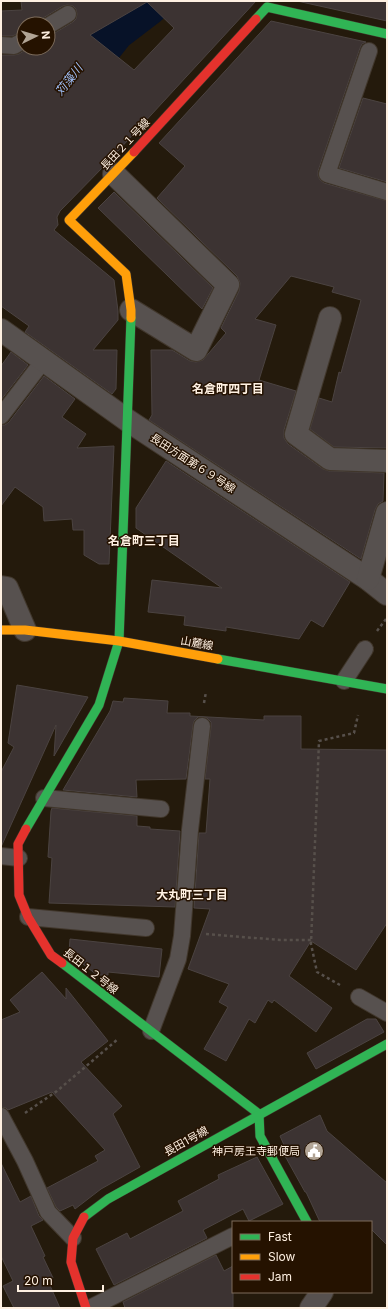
<svg xmlns="http://www.w3.org/2000/svg" width="388" height="1309" viewBox="0 0 388 1309" font-family="Inter,'Noto Sans JP',sans-serif">
<style>
.lines{fill:none;stroke-linecap:round;stroke-linejoin:round}
.river{stroke:#071228;stroke-width:51}
.building{fill:#3c3332;stroke:#4b4341;fill-rule:evenodd}
.lane-casing{stroke:#41372c;stroke-width:18}
.street-casing{stroke:#41372c;stroke-width:24}
.fast-casing{stroke:#41372c;stroke-width:10}
.slow-casing{stroke:#41372c;stroke-width:10}
.jam-casing{stroke:#41372c;stroke-width:10}
.path{stroke:#57504b;stroke-width:2.5;stroke-dasharray:3 3;stroke-linecap:butt}
.lane{stroke:#57514f;stroke-width:16}
.street{stroke:#57514f;stroke-width:22}
.fast{stroke:#30b455;stroke-width:9}
.slow{stroke:#ff9f0a;stroke-width:9}
.jam{stroke:#e5322d;stroke-width:9}
.labels{text-anchor:middle;stroke-width:3;stroke-linejoin:round;paint-order:stroke}
.street-label{font-size:11px;fill:#fef0e1;stroke:#251200}
.poi-label{font-size:11px;fill:#fef0e1;stroke:#251200;text-anchor:end}
.water-label{font-size:12px;font-style:italic;fill:#9fbff7;stroke:#251200}
.neighbourhood-label{font-size:12px;font-weight:bold;fill:#fef0e1;stroke:#251200}
</style>
<rect width="100%" height="100%" fill="#241a0c"/>
<g class="lines">
<polyline class="river" points="1,166 111,27 145,1"/>
</g>
<g class="building">
<path d="M21,1h235l-151,164 -45,46 -3,6 1,8 -4,5 60,50 4,31v9l-25,30h24l-1,39 -4,5 -87,-62 4,-6 -28,-20v-251h13l5,-1 10,-6h19v-13l5,-1 20,-12 3,-3 1,-5 -1,-5 -3,-3 -6,-1 -4,1 -20,12 -4,6h-15v7l-12,5h-11v-25l21,-1zM147,2l27,26 -40,42 -44,-35z"/>
<polygon points="297,1 387,1 387,21"/>
<polygon points="271,21 366,42 362,44 360,48 318,171 318,176 320,180 324,183 387,201 387,448 334,447 310,429 319,398 332,402 339,372 341,373 361,300 332,292 334,287 291,276 255,319 276,325 259,380 296,391 284,430 284,438 288,444 323,469 329,471 384,473 383,501 378,504 375,510 361,559 149,420 152,415 151,350 172,350 190,361 196,362 203,360 226,333 221,328 239,291 240,283 237,276 157,198 185,166 159,143"/>
<polygon points="363,98 387,104 387,182 339,168"/>
<polygon points="114,192 213,288 202,309 98,208"/>
<polygon points="11,352 28,365 1,400 1,366"/>
<polygon points="44,376 75,399 62,417 86,434 77,448 114,446 109,564 99,564 84,555 84,530 73,530 72,519 44,521 43,507 15,487 1,506 1,425 5,425 9,422"/>
<polygon points="166,461 350,582 323,627 311,620 299,639 226,627 226,631 184,625 185,616 148,612 152,580 222,588 136,528 136,508"/>
<polygon points="17,685 88,697 54,756 56,725 1,847 1,772 14,747 8,743"/>
<polygon points="124,698 168,701 167,713 190,713 190,716 264,720 264,716 301,716 301,749 387,750 387,923 356,970 311,941 289,976 332,1008 316,1032 274,1000 272,1003 268,1000 255,1023 249,1019 226,1061 204,1049 228,1007 219,1002 229,984 188,969 210,909 194,908 199,833 206,833 210,779 205,779 211,727 211,722 207,718 203,717 198,717 194,721 193,725 186,779 136,780 137,797 63,790 110,711 113,701 123,702"/>
<polygon points="52,808 137,816 137,826 150,827 150,829 180,831 175,907 49,903 52,858 48,857 51,811"/>
<polygon points="70,939 162,949 159,977 108,972 108,975 97,975 69,953"/>
<polygon points="42,972 66,999 66,988 108,1041 81,1062 122,1106 113,1114 140,1167 101,1189 75,1209 73,1205 60,1211 56,1207 47,1188 98,1161 95,1156 105,1150 52,1092 8,1110 6,1108 1,1107 1,1020 20,1012 10,1000"/>
<polygon points="367,1019 376,1019 384,1032 316,1069 307,1053"/>
<polygon points="320,1115 327,1131 387,1183 387,1245 371,1229 371,1222 320,1222 306,1192 305,1192 280,1147 284,1145 280,1136"/>
<polygon points="257,1157 283,1204 249,1221 243,1209 203,1230 207,1238 114,1285 96,1249 127,1233 130,1239 183,1211 178,1201 219,1179 218,1175"/>
<polygon points="1,1163 20,1202 31,1196 39,1216 43,1220 31,1226 45,1256 43,1257 53,1278 48,1281 60,1308 14,1308 3,1286 13,1281 1,1256"/>
<polygon points="216,1255 224,1271 233,1266 233,1308 125,1308 123,1302"/>
</g>
<g class="lines">
<g class="lane-casing">
<g id="lane">
<polyline points="48,26 68,14"/>
<polyline points="1,45 14,46 24,40"/>
<polyline points="369,51 327,174 387,192"/>
<polyline points="1,416 44,360"/>
<polyline points="344,681 365,649"/>
<polyline points="44,798 161,809"/>
<polyline points="1,856 19,858"/>
<polyline points="28,917 146,928"/>
<polyline points="359,997 387,1013"/>
<polyline points="151,1031 178,959 182,936 190,830 202,726"/>
<polyline points="1,1116 25,1161 48,1212 73,1238"/>
<polyline points="90,1308 233,1236"/>
</g>
</g>
<g class="street-casing">
<g id="street">
<polyline points="114,174 228,285 196,350 131,310"/>
<polyline points="330,318 296,434 330,459 387,461"/>
<polyline points="1,330 127,420 368,579 387,594"/>
<polyline points="368,579 387,513"/>
<polyline points="1,587 7,588 25,630"/>
<polyline points="311,1308 322,1292"/>
</g>
</g>
<g class="fast-casing">
<g id="fast">
<polyline points="256,19 267,7 387,34"/>
<polyline points="218,659 387,689"/>
<polyline points="26,829 99,705 119,641 131,318"/>
<polyline points="62,963 259,1114 260,1136 307,1222"/>
<polyline points="84,1217 108,1199 387,1044"/>
</g>
</g>
<g class="slow-casing">
<g id="slow">
<polyline points="131,318 131,310 126,274 69,220 134,152"/>
<polyline points="1,630 25,630 119,641 218,659"/>
</g>
</g>
<g class="jam-casing">
<g id="jam">
<polyline points="134,152 256,19"/>
<polyline points="26,829 18,844 19,895 28,917 51,955 62,963"/>
<polyline points="84,1217 73,1238 71,1262 86,1308"/>
</g>
</g>
<g class="path">
<polyline points="377,631 386,619"/>
<polyline points="204,703 206,692"/>
<polyline points="206,934 280,940 311,940"/>
<polyline points="340,985 317,972 311,944 319,741 354,733 358,715"/>
<polyline points="25,1113 57,1091 118,1039"/>
</g>
<use href="#lane" class="lane"/>
<use href="#street" class="street"/>
<use href="#fast" class="fast"/>
<use href="#slow" class="slow"/>
<use href="#jam" class="jam"/>
</g>
<defs>
<g id="civic-disc" transform="scale(1)"><circle r="9.5" fill="#b2a596" stroke="#251200"/><path d="M-.6-6.5H3V-4.5H.6V-3L4-1V1h2V6H-6V1h2V-1L-.6-3ZM-1.2 2.5V6h2.4V2.5Z" fill="#fff"/></g>
</defs>
<g fill-rule="evenodd">
<use href="#civic-disc" x="314" y="1151"/>
</g>
<g class="labels">
<g class="street-label">
<text transform="translate(125 144) rotate(-47)" y="4">長田２１号線</text>
<text transform="translate(193 463) rotate(33)" y="4">長田方面第６９号線</text>
<text transform="translate(197 643) rotate(10)" y="4">山麓線</text>
<text transform="translate(91 971) rotate(38)" y="4">長田１２号線</text>
<text transform="translate(186 1141) rotate(-29)" y="4">長田1号線</text>
</g>
<g class="poi-label">
<text x="300" y="1155">神戸房王寺郵便局</text>
</g>
<g class="water-label">
<text transform="translate(69 80) rotate(-52)" y="4">苅藻川</text>
</g>
<g class="neighbourhood-label">
<text x="228" y="393">名倉町四丁目</text>
<text x="144" y="545">名倉町三丁目</text>
<text x="192" y="899">大丸町三丁目</text>
</g>
</g>
<rect width="388" height="1309" fill="none" stroke="#fef0e1" stroke-width="4"/>
<rect x="232" y="1221" width="140" height="72" fill="#251200" stroke="#7c6b5a"/>
<rect x="240" y="1234" width="20" height="6" fill="#30b455" stroke="#7c6b5a"/>
<text x="268" y="1241" font-size="12" fill="#fef0e1">Fast</text>
<rect x="240" y="1254" width="20" height="6" fill="#ff9f0a" stroke="#7c6b5a"/>
<text x="268" y="1261" font-size="12" fill="#fef0e1">Slow</text>
<rect x="240" y="1274" width="20" height="6" fill="#e5322d" stroke="#7c6b5a"/>
<text x="268" y="1281" font-size="12" fill="#fef0e1">Jam</text>
<g transform="translate(36 36) rotate(85)"><circle r="19" fill="#251200" stroke="#7c6b5a"/>
<path d="M0-3L7 15L0 10L-7 15Z" fill="#b2a596"/>
<text y="-6" font-size="11" font-weight="bold" text-anchor="middle" fill="#fef0e1">N</text>
</g>
<path d="M18 1285v6h85v-6" fill="none" stroke="#fef0e1" stroke-width="2"/>
<text x="24" y="1285" font-size="12" fill="#fef0e1" stroke="#251200" stroke-width="3" paint-order="stroke">20 m</text>
</svg>
